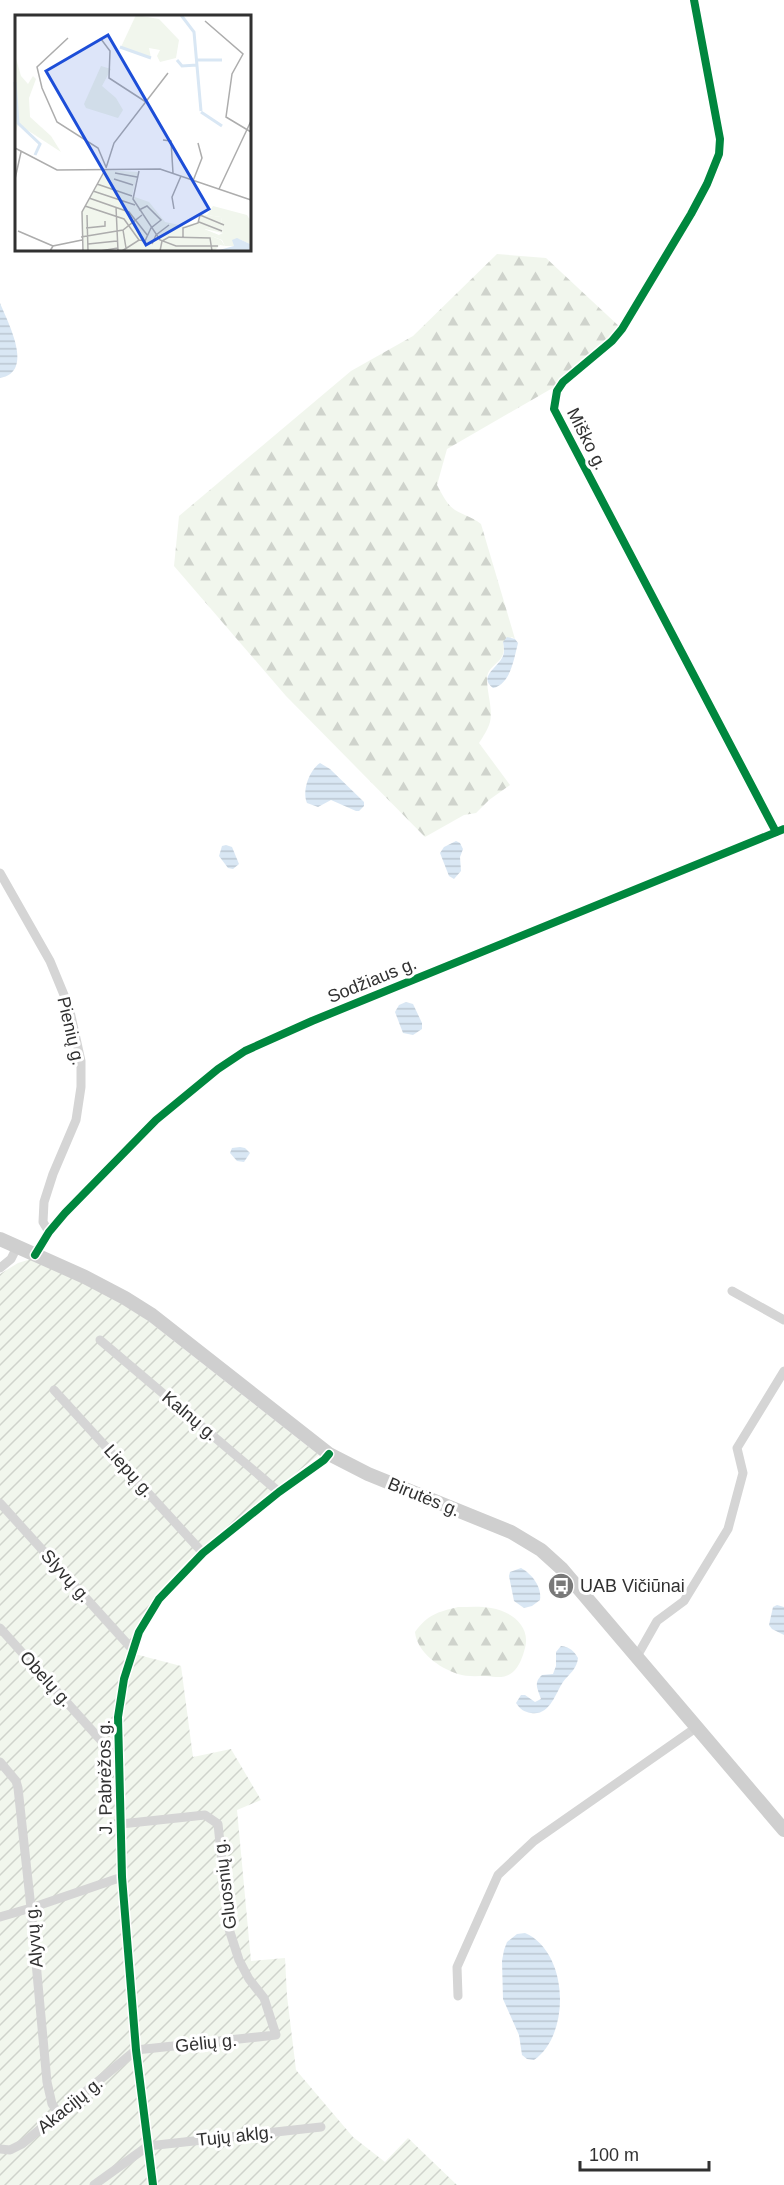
<svg xmlns="http://www.w3.org/2000/svg" width="784" height="2185" viewBox="0 0 784 2185" font-family="Arial,sans-serif">
<style>
.forest{fill:url(#forest-firs)}
.garden{fill:url(#garden-furrows)}
.water{fill:url(#water-rules)}
.lines{fill:none;stroke-linecap:round;stroke-linejoin:round}
.street{stroke:#d5d5d5;stroke-width:9}
.secondary{stroke:#cfcfcf;stroke-width:14}
.cycleway-casing{stroke:#fff;stroke-width:11}
.cycleway{stroke:#00873e;stroke-width:8}
.labels{text-anchor:middle;stroke-width:6;stroke-linejoin:round;paint-order:stroke}
.street-label{font-size:18px;fill:#313131;stroke:#fff}
.poi-label{font-size:18px;fill:#313131;stroke:#fff;text-anchor:start}
.inset-river{fill:none;stroke:#d9e7f4;stroke-width:3}
.inset-road{fill:none;stroke:#adadad;stroke-width:1.5}
.view{fill:#1d4ed8;fill-opacity:0.15;stroke:#1d4ed8;stroke-width:3}
.inset-edge{fill:none;stroke:#313131;stroke-width:3}
</style>
<defs>
<pattern id="forest-firs" width="22" height="20" patternUnits="userSpaceOnUse" patternTransform="scale(1.5)"><rect width="22" height="20" fill="#f1f6ed"/><path d="M5 1l3.5 6h-7zM16 11l3.5 6h-7z" fill="#cfd3cc"/></pattern>
<pattern id="garden-furrows" width="10" height="10" patternUnits="userSpaceOnUse" patternTransform="scale(1.5)"><rect width="10" height="10" fill="#f1f6ed"/><path d="M-1 1l2-2M0 10L10 0M9 11l2-2" fill="none" stroke="#cfd3cc"/></pattern>
<pattern id="water-rules" width="6" height="5" patternUnits="userSpaceOnUse" patternTransform="scale(1.5)"><rect width="6" height="5" fill="#d9e7f4"/><path d="M0 2.5h6" fill="none" stroke="#bbc7d2"/></pattern>
</defs>
<rect width="100%" height="100%" fill="#fff"/>
<g class="forest">
<path d="M497,254l49,4 76,71 -59,53 -116,67 -10,36c5,9 10,20 18,25 8,5 17,7 26,14l34,115 -3,-2 -9,6c5,21 -16,20 -16,36 0,14 6,30 3,43 -2,7 -7,15 -11,21l31,42 -21,15 -13,13 -12,2 -39,22 -139,-141 -112,-130 5,-50 172,-145 62,-35z"/>
<path d="M458,1607c11,0 23,-1 33,1 20,3 40,18 34,40 -2,8 -6,19 -12,24 -8,7 -17,5 -27,4 -9,0 -20,1 -28,-2 -19,-6 -41,-22 -43,-42 13,-18 23,-20 43,-25z"/>
</g>
<path class="garden" d="M31,1259l65,29 46,28 177,139c-26,20 -51,40 -76,60 -49,38 -96,76 -116,137l54,14 12,91 38,-8 30,51 -24,10 14,151 34,-3 2,38 9,74 57,67 32,25 23,-24 49,47h-457v-911l18,-11z"/>
<g class="water">
<path d="M0,303c8,20 35,69 0,75z"/>
<path d="M507,637l8,2 3,4c-4,15 -7,41 -25,45 -15,-11 4,-20 9,-30 3,-5 2,-10 1,-16z"/>
<path d="M320,763l10,6 34,33v4l-5,5h-3l-25,-11 -13,7 -11,-4c-5,-13 2,-32 13,-40z"/>
<polygon points="456,841 460,843 463,849 460,857 461,871 454,879 449,876 440,853 444,847"/>
<polygon points="226,845 232,847 239,864 233,869 228,868 219,856 222,846"/>
<polygon points="406,1002 413,1004 422,1023 422,1029 413,1035 403,1033 395,1012 399,1005"/>
<polygon points="240,1147 245,1148 250,1153 244,1162 237,1161 230,1153 232,1148"/>
<path d="M521,1568c11,6 21,19 19,32l-8,6 -8,2 -10,-7 -5,-25 1,-4z"/>
<polygon points="777,1605 784,1607 784,1635 772,1629 769,1625 773,1607"/>
<path d="M561,1646c9,1 13,5 17,12 -1,11 -9,16 -15,24 -8,12 -13,34 -32,31 -7,-1 -11,-4 -15,-10l5,-8h4l10,7 6,-3c-3,-10 -8,-16 1,-24l11,-1 3,-8v-14z"/>
<path d="M525,1933c44,19 46,102 9,127l-7,-1 -5,-4 -3,-20 -16,-36 -1,-38 2,-11 3,-8 10,-8z"/>
</g>
<g class="lines">
<g class="street">
<polyline points="694,0 720,139 719,154 707,184 691,214 622,329 612,341 563,382 557,391 554,409 776,832"/>
<polyline points="0,873 50,961 69,1007 81,1061 81,1087 76,1120 53,1174 44,1202 43,1222 49,1232"/>
<polyline points="35,1255 49,1232 65,1213 156,1120 218,1069 245,1051 312,1021 784,829"/>
<polyline points="0,1268 11,1259 17,1247"/>
<polyline points="732,1291 784,1320"/>
<polyline points="100,1340 279,1492"/>
<polyline points="54,1390 203,1553"/>
<polyline points="0,1503 132,1649"/>
<polyline points="0,1628 106,1746 119,1752"/>
<polyline points="636,1658 657,1621 684,1601 728,1529 743,1473 737,1448 784,1371"/>
<polyline points="0,1762 16,1781 18,1788 31,1908 47,2082 52,2104 59,2114"/>
<polyline points="0,1917 31,1908 122,1877"/>
<polyline points="458,1996 457,1967 498,1875 534,1841 697,1727"/>
<polyline points="0,2149 10,2150 22,2144 136,2050 276,2035 264,1998 249,1979 239,1960 229,1929 218,1824 205,1815 121,1824"/>
<polyline points="94,2185 148,2146 321,2127"/>
<polyline points="153,2185 136,2050 122,1877 118,1717 124,1679 139,1632 159,1599 203,1553 279,1492 324,1460 329,1454"/>
</g>
<polyline class="secondary" points="0,1239 85,1277 125,1298 152,1315 329,1454 368,1474 511,1532 541,1550 562,1569 784,1830"/>
<g class="cycleway-casing">
<g id="cycleway">
<polyline points="694,0 720,139 719,154 707,184 691,214 622,329 612,341 563,382 557,391 554,409 776,832"/>
<polyline points="35,1255 49,1232 65,1213 156,1120 218,1069 245,1051 312,1021 784,829"/>
<polyline points="153,2185 136,2050 122,1877 118,1717 124,1679 139,1632 159,1599 203,1553 279,1492 324,1460 329,1454"/>
</g>
</g>
<use href="#cycleway" class="cycleway"/>
</g>
<defs>
<g id="bus-disc" transform="scale(1.35)"><circle r="9.5" fill="#797979" stroke="#fff"/><path d="M-5-6H5V4H4V6H2V4H-2V6H-4V4H-5ZM-3.5-4V0h7V-4ZM-3.5 1.2v1.5H-2V1.2ZM2 1.2v1.5H3.5V1.2Z" fill="#fff"/></g>
</defs>
<g fill-rule="evenodd">
<use href="#bus-disc" x="561" y="1586"/>
</g>
<g class="labels">
<g class="street-label">
<text transform="translate(587 439) rotate(63)" y="6">Miško g.</text>
<text transform="translate(372 980) rotate(-22)" y="6">Sodžiaus g.</text>
<text transform="translate(71 1031) rotate(77)" y="6">Pienių g.</text>
<text transform="translate(190 1416) rotate(40)" y="6">Kalnų g.</text>
<text transform="translate(129 1471) rotate(48)" y="6">Liepų g.</text>
<text transform="translate(424 1497) rotate(22)" y="6">Birutės g.</text>
<text transform="translate(66 1576) rotate(48)" y="6">Slyvų g.</text>
<text transform="translate(46 1679) rotate(48)" y="6">Obelų g.</text>
<text transform="translate(105 1777) rotate(-91)" y="6">J. Pabrėžos g.</text>
<text transform="translate(225 1884) rotate(-97)" y="6">Gluosnių g.</text>
<text transform="translate(34 1936) rotate(-95)" y="6">Alyvų g.</text>
<text transform="translate(206 2043) rotate(-6)" y="6">Gėlių g.</text>
<text transform="translate(70 2105) rotate(-39)" y="6">Akacijų g.</text>
<text transform="translate(235 2136) rotate(-6)" y="6">Tujų aklg.</text>
</g>
<g class="poi-label">
<text x="580" y="1592">UAB Vičiūnai</text>
</g>
</g>
<g transform="translate(15 15)">
<rect width="236" height="236" fill="#fff"/>
<path d="M121,0l23,4 20,21 -3,18 -16,4 -3,-6 3,-6 -11,-2 2,10 -30,-11zM0,40l6,21 7,8 5,-8 3,3 -7,19 1,19 21,19 10,16 -43,-28 -3,12zM86,51l10,3 -9,17 14,12 7,12 -5,8 -32,-10 -2,-4zM198,191l34,9 3,5v24l-11,-5 -6,1 1,6h-9l-3,-6 -19,-7 1,-4 15,6 4,-2 -2,-16 -14,-2z" fill="#f1f6ed"/>
<path d="M91,155l32,2 -6,24 17,6 16,20 19,4 14,-4 2,-8 21,3 2,16 -18,-4 -1,4 17,7 4,6 -5,-1 -5,5 -131,1 -2,-38z" fill="#f1f6ed"/>
<path d="M222,223l13,6v6h-31l15,-4 -2,-6z" fill="#d9e7f4"/>
<path class="inset-river" d="M166,0l13,17 7,79M105,32l31,11M162,45l5,6 15,-1M181,45h26M0,67l3,41 22,21 -5,11M186,97l21,14"/>
<path class="inset-road" d="M190,6l38,33 -11,20 -6,43 25,15M53,23l-31,29 5,21 15,34 41,26 8,19M86,24l9,12 -1,27 37,24M148,125l8,1 2,32M0,133l42,22 103,-1 91,31M91,153l8,-25 54,-70M124,156l-6,28 27,41 16,6h42M100,158l22,4M0,164l6,-27M99,164l19,6M178,166l9,-23 -4,-15M82,169l35,12M204,174l32,-68M78,176l42,14M74,183l40,14 19,24M70,191l39,13 15,21M101,192l2,44M159,194l-2,-12 9,-21M72,200l1,36M184,207l23,9M71,213l19,-2v-5M108,215l3,18M3,216l35,15M66,222l42,-7 19,-15M168,222v-9l15,-5 2,-8 24,10M73,229l29,-3M137,229l4,-9 13,-10M35,236l3,-5 29,-6M68,236l-1,-39 23,-42M85,236l18,-3M107,236l17,-11 6,1 6,-13 10,-8 -14,-14 -8,4M145,236l2,-10 7,-4 41,1 2,13"/>
<path class="view" d="M93,20l101,174 -63,36 -100,-174z"/>
<rect width="236" height="236" class="inset-edge"/>
</g>
<path d="M580 2161v9h129v-9" fill="none" stroke="#313131" stroke-width="3"/>
<text x="589" y="2161" font-size="18" fill="#313131" stroke="#ffffff" stroke-width="4.5" paint-order="stroke">100 m</text>
</svg>
